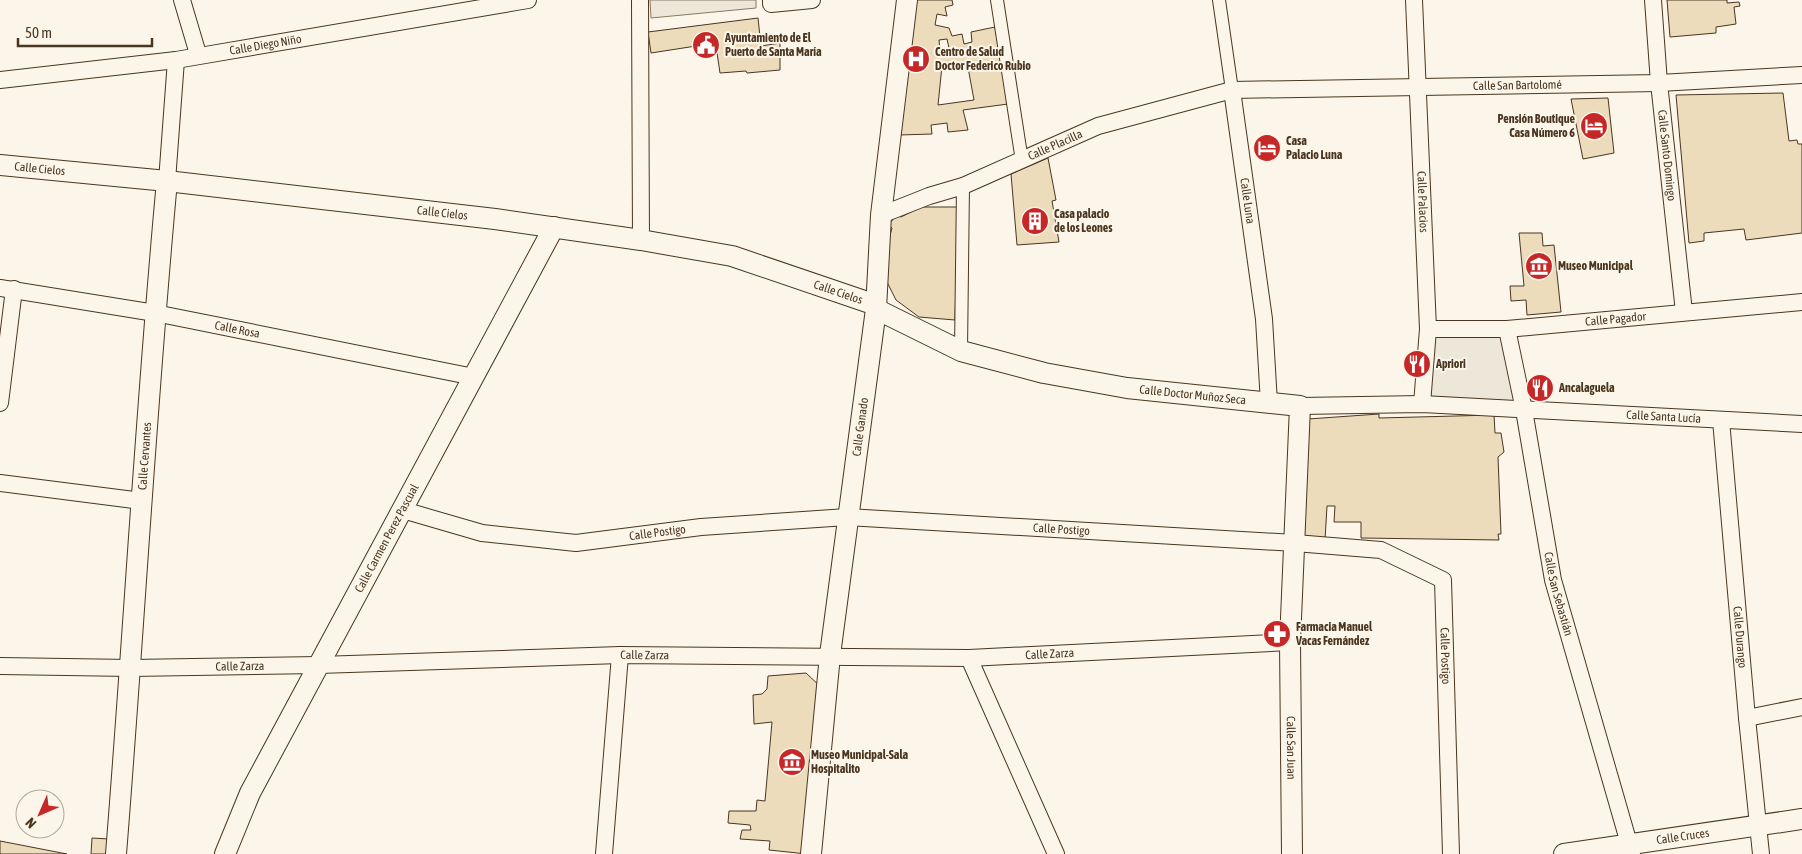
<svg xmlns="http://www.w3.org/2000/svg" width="1802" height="854" viewBox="0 0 1802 854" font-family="'Asap Condensed',sans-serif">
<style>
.green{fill:#ede6d9;stroke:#887966}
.parking{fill:#ede7d9;stroke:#887966}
.building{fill:#ecdcbc;stroke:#4a3520;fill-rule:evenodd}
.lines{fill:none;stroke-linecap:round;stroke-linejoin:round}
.pedestrian-casing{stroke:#4a3520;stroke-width:14}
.minor-casing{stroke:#4a3520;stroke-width:18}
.tertiary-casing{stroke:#4a3520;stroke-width:22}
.pedestrian{stroke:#fbf6e9;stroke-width:12}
.minor{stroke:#fbf6e9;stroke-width:16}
.tertiary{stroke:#fbf6e9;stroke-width:20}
.labels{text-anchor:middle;stroke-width:4;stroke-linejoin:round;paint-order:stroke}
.poi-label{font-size:12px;font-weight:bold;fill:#4a3520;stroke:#fbf6e9;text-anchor:start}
.street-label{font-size:12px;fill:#4a3520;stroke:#fbf6e9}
</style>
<rect width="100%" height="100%" fill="#fbf6e9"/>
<polygon class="green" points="650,0 756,0 756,8 651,18"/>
<polygon class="parking" points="1428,329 1507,329 1524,410 1422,404"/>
<g class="building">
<path d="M916,0h36l1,5 -8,2 2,9 -10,-2 -2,11 14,3 3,8 10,-2 2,10 8,-2 -1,-10 24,-5 13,77 -45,6 5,20 -20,2 -1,-9 -16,2 1,9 -33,1zM947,39l2,9 -9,2 -1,-10zM967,62l7,38 -36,5 4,-39z"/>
<polygon points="1667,0 1727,0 1727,3 1739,2 1740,6 1734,7 1736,24 1716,27 1716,33 1670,37"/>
<polygon points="758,18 761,46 780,43 780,70 747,73 746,71 720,73 716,46 697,48 696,46 651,53 648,32"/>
<polygon points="1783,93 1789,141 1797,140 1798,144 1802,144 1802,233 1746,240 1744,229 1704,233 1704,241 1689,243 1676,95"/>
<polygon points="1608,98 1614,153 1583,159 1571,99"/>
<polygon points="1048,158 1056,200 1052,201 1059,242 1017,245 1011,174"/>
<polygon points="921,207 958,207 955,320 919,317 896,300 885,278 889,239 892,228 888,225 897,215 901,217"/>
<polygon points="1519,233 1542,233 1543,246 1554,245 1561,312 1527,315 1526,300 1511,301 1510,286 1524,286"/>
<polygon points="1379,414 1379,418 1494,415 1495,433 1501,433 1504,452 1498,457 1501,534 1498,534 1499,540 1361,538 1361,522 1334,522 1335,506 1327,506 1325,540 1303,538 1308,419"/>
<polygon points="806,673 823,689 807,854 769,850 770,841 740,839 742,830 751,830 750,825 728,823 729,811 756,811 757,800 765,801 772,722 754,724 753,695 762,694 767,689 768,676"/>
<polygon points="92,838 109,839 109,854 91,854"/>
<polygon points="0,841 67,854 0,854"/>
</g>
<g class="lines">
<g class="pedestrian-casing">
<g id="pedestrian">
<polyline points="997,0 1022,161"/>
<polyline points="1219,0 1232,90"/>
<polyline points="961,351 963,186"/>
</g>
</g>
<g class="minor-casing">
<g id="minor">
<polyline points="182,0 198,54"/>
<polyline points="640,0 641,240"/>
<polyline points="771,0 771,4 812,0"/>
<path id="s1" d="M1414,0l14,329 -6,75"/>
<path id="s2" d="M1653,0l6,83 25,229"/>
<path id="s3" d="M0,80l176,-20 352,-60"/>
<path id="s4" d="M1232,90l32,229 5,84"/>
<polyline points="167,181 176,60"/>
<path id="s5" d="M881,215l48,-19 34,-10 135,-60 134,-36 427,-7 143,-8"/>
<path id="s6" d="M0,288l155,25 319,64"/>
<path id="s7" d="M1428,329h79l295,-27"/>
<path id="s8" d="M1507,329l17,81 29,170 79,274"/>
<polyline points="0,403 14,289"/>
<path id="s9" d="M1300,406l122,-2 380,20"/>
<path id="s10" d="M1721,420l26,298 14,136"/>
<polyline points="0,483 142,501"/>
<path id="s11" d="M403,510l79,23 94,10 125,-16 146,-10 448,26 86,7 62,30 8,274"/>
<polyline points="969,658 1056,854"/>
<path id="s12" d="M0,666l131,2 188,-3 301,-10 349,3 321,-16"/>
<polyline points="1747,718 1802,707"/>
<polyline points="604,854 620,655"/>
</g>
</g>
<g class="tertiary-casing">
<g id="tertiary">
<path id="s13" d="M0,165l167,16 328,38 146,21 91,16 144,49"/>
<path id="s14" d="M876,309l85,42 83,22 83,15 173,18 -10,236 2,212"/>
<path id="s15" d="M116,854c18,-224 30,-449 51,-673"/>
<path id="s16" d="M225,854l25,-61 304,-566"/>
<path id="s17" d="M811,854l19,-199 46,-346 5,-94 26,-215"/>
<path id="s18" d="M1564,854l238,-35"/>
</g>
</g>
<use href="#pedestrian" class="pedestrian"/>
<use href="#minor" class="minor"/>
<use href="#tertiary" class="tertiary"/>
</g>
<defs>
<g id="civic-disc" transform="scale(1.4375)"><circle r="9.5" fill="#c62828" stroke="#fbf6e9"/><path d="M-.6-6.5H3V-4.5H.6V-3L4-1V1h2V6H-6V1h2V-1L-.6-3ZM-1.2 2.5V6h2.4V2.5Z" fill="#fff"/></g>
<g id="hospital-disc" transform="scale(1.4375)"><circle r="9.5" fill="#c62828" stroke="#fbf6e9"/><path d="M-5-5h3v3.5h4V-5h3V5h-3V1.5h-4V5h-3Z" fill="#fff"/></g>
<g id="hotel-disc" transform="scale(1.4375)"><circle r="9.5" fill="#c62828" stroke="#fbf6e9"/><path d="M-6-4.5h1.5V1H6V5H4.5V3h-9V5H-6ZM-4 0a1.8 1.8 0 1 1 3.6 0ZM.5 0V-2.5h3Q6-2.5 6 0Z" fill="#fff"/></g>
<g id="building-disc" transform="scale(1.4375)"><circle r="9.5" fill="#c62828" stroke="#fbf6e9"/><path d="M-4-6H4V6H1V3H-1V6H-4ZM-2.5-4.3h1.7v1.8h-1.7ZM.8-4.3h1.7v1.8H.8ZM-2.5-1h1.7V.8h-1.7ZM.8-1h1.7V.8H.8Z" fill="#fff"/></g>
<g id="museum-disc" transform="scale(1.4375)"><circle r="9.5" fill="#c62828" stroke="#fbf6e9"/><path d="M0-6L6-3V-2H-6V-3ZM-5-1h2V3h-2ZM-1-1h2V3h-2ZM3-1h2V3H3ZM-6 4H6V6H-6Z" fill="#fff"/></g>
<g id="restaurant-disc" transform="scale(1.4375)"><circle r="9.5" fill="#c62828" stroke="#fbf6e9"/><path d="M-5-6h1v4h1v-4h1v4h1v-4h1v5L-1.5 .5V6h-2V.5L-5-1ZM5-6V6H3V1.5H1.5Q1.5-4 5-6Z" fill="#fff"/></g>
<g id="pharmacy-disc" transform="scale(1.4375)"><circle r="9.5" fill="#c62828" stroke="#fbf6e9"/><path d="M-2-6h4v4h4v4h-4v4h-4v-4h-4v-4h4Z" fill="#fff"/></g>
</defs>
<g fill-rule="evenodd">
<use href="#civic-disc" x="706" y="45"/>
<use href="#hospital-disc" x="916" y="59"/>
<use href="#hotel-disc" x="1594" y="126"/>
<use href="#hotel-disc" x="1267" y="148"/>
<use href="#building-disc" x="1035" y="221"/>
<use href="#museum-disc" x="1539" y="266"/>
<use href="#restaurant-disc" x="1417" y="364"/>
<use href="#restaurant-disc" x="1540" y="388"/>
<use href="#pharmacy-disc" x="1277" y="634"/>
<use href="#museum-disc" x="792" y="762"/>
</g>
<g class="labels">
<g class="poi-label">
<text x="725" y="42">Ayuntamiento de El<tspan x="725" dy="14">Puerto de Santa María</tspan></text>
<text x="935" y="56">Centro de Salud<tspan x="935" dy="14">Doctor Federico Rubio</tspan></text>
<text x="1575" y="123" text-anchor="end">Pensión Boutique<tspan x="1575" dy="14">Casa Número 6</tspan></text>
<text x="1286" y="145">Casa<tspan x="1286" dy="14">Palacio Luna</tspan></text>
<text x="1054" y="218">Casa palacio<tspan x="1054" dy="14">de los Leones</tspan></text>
<text x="1558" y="270">Museo Municipal</text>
<text x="1436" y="368">Apriori</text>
<text x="1559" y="392">Ancalaguela</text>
<text x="1296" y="631">Farmacia Manuel<tspan x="1296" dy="14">Vacas Fernández</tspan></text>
<text x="811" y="759">Museo Municipal-Sala<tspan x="811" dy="14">Hospitalito</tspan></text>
</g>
<g class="street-label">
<text dy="4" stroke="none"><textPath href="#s3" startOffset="268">Calle Diego Niño</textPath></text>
<text dy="4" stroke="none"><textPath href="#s5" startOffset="659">Calle San Bartolomé</textPath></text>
<text dy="4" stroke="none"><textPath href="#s5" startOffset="188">Calle Placilla</textPath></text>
<text dy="4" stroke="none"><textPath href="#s2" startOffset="156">Calle Santo Domingo</textPath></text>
<text dy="4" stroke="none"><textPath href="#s13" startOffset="40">Calle Cielos</textPath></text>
<text dy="4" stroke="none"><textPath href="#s4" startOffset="112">Calle Luna</textPath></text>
<text dy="4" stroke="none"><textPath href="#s1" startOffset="202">Calle Palacios</textPath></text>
<text dy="4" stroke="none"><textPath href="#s13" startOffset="445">Calle Cielos</textPath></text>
<text dy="4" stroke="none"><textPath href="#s13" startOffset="850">Calle Cielos</textPath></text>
<text dy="4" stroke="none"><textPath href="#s7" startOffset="188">Calle Pagador</textPath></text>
<text dy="4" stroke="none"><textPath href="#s6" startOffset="241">Calle Rosa</textPath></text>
<text dy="4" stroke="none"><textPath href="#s14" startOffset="331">Calle Doctor Muñoz Seca</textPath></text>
<text dy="4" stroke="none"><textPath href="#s9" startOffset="364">Calle Santa Lucía</textPath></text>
<text dy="4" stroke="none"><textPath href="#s17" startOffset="430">Calle Ganado</textPath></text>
<text dy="4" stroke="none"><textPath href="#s15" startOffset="399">Calle Cervantes</textPath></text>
<text dy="4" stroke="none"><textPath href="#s11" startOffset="664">Calle Postigo</textPath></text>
<text dy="4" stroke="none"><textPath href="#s11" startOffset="259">Calle Postigo</textPath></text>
<text dy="4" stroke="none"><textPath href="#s16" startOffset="355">Calle Carmen Perez Pascual</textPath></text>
<text dy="4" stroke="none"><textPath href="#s8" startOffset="270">Calle San Sebastián</textPath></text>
<text dy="4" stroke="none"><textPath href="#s10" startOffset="218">Calle Durango</textPath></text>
<text dy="4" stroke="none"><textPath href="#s12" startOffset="1050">Calle Zarza</textPath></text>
<text dy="4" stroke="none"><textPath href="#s12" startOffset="645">Calle Zarza</textPath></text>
<text dy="4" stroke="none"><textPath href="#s11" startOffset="1129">Calle Postigo</textPath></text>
<text dy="4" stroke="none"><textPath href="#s12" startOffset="240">Calle Zarza</textPath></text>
<text dy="4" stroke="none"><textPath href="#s14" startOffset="781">Calle San Juan</textPath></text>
<text dy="4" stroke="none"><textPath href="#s18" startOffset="120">Calle Cruces</textPath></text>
</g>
</g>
<g transform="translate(40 814) rotate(225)"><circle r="24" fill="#fbf6e9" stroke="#b4a999"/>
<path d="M0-4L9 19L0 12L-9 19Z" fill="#c62828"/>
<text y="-8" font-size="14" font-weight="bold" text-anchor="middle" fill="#4a3520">N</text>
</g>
<path d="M18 38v8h134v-8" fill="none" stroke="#4a3520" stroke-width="2.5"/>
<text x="25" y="38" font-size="15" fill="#4a3520" stroke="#fbf6e9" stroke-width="4" paint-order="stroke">50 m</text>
</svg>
